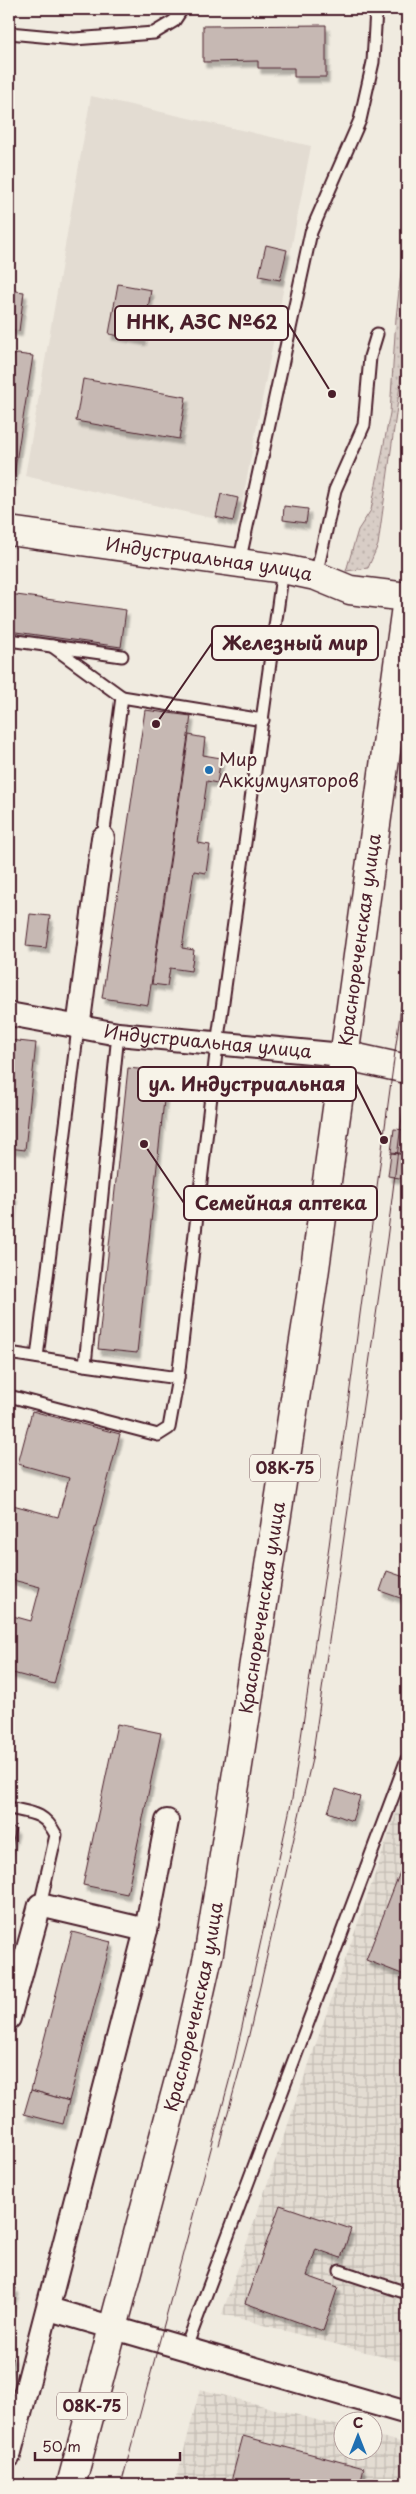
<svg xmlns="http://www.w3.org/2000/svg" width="416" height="2494" viewBox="0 0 416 2494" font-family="'Playpen Sans',sans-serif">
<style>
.built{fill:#e3dcd2}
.industrial{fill:url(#industrial-grid)}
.grass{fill:url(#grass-dots);stroke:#917678}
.building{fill:#c6b8b3;stroke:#4a1f2b;filter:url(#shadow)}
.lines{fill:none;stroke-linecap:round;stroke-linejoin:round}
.service-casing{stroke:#4a1f2b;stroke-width:15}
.minor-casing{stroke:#4a1f2b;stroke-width:26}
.tertiary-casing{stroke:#4a1f2b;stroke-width:31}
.secondary-casing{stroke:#4a1f2b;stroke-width:31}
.primary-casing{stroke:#4a1f2b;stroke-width:31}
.service{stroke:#f7f3e8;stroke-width:11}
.minor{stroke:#f7f3e8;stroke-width:22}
.tertiary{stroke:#f7f3e8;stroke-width:28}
.secondary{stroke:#f7f3e8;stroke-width:28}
.primary{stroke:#f7f3e8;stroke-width:28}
.tram{stroke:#4a1f2b;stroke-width:1}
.poi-dot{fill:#1f6fb2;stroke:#f7f3e8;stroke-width:2}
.labels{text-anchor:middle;stroke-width:4.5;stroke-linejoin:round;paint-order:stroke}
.shield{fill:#f7f3e8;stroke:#7e5f64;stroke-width:1}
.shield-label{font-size:16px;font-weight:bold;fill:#4a1f2b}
.street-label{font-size:18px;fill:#4a1f2b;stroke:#f7f3e8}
.poi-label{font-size:18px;fill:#4a1f2b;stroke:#f7f3e8;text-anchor:start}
.leader{fill:none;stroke:#4a1f2b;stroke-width:2}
.callout-dot{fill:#4a1f2b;stroke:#f7f3e8;stroke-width:2}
.callout{fill:#f7f3e8;stroke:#4a1f2b;stroke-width:2}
.callout-label{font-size:19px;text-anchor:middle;font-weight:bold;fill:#4a1f2b}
</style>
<defs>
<pattern id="industrial-grid" width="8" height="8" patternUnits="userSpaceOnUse" patternTransform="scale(1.25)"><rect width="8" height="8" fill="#e3dcd2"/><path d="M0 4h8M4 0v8" fill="none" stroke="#c4bcb4"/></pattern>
<pattern id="grass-dots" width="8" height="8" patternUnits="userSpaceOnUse" patternTransform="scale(1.25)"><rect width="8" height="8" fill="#d8cdc6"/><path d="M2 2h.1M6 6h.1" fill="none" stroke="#bbb0aa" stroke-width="1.8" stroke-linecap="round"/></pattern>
<filter id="shadow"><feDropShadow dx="3" dy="5.5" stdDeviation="1" flood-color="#0004"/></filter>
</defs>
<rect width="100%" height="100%" fill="#f0ebe0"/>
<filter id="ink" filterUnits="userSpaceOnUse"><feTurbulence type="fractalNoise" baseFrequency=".02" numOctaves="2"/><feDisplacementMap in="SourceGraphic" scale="10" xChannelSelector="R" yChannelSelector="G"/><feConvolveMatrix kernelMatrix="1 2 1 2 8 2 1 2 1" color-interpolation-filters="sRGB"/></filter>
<g filter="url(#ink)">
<polygon class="built" points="91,96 311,146 238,524 25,476"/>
<g class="industrial">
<polygon points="407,1782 407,2363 222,2314"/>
<polygon points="200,2389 343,2427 344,2452 374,2452 374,2435 407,2444 407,2485 175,2485"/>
</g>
<polygon class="grass" points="407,218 407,334 378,545 368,568 346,571 358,530 371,510 390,413 396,318"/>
<g class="building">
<polygon points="326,25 326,77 294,77 294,68 258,68 258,61 203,62 203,26"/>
<polygon points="266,245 287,250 280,280 259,276"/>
<polygon points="118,284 151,290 143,340 109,334"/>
<polygon points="9,290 24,292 19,331 9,329"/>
<polygon points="18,354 33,356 13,481 9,481 9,356"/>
<polygon points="83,379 186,397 179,439 76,421"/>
<polygon points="221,494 238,498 233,521 216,517"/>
<polygon points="284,506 308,509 306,523 283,520"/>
<polygon points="9,594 126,610 121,647 9,631"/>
<polygon points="145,710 191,716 148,1005 102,998"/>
<polygon points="189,735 205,738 203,755 221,758 217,783 207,781 198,843 210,845 206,873 194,871 182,948 194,950 191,971 170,968 167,986 152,984"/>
<polygon points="30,914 50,916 46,948 26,946"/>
<polygon points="9,1040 36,1043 25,1150 9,1148"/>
<polygon points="128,1068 167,1072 137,1353 98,1349"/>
<polygon points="394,1129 407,1130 407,1154 391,1152"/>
<polygon points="391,1153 407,1155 405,1179 388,1176"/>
<polygon points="9,1195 14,1195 9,1248"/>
<polygon points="32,1411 120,1434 54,1684 9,1672 9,1615 31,1621 40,1587 9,1579 9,1504 58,1517 69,1478 18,1464"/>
<polygon points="387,1571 407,1578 406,1600 380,1591"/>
<polygon points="117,1724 161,1733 127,1894 83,1885"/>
<polygon points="336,1789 360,1797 352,1821 328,1812"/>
<polygon points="9,1827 16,1829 9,1856"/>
<polygon points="407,1854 407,1976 366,1960"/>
<polygon points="72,1932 111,1942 69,2101 31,2090"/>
<polygon points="31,2090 69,2101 63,2124 24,2114"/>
<polygon points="280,2205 351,2229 341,2258 316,2249 307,2276 338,2287 323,2331 245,2303"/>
<polygon points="9,2286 16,2288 9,2312"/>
<polygon points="9,2355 13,2356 9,2372"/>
<polygon points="243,2436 364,2468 360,2485 230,2485"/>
</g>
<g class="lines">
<g class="service-casing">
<g id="service">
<polyline points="9,10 10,9"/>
<polyline points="9,33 74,39 154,33 174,21 182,9"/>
<polyline points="239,563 311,232 360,120 373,62 376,9"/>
<polyline points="316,576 335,490 364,425 370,357 377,334"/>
<polyline points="9,640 122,656"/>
<polyline points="52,646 122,697 103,838"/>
<polyline points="122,697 263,720"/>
<polyline points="118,1034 85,1365 178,1378"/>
<polyline points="9,1353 85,1365"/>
<polyline points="37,1357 78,1028"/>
<polyline points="9,1396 158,1435 169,1428 178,1378 217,1045 283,569"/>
<path d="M9,1808c23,5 35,4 47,27l-16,70"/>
<polyline points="340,2271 407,2293"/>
<polyline points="185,2350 407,1759"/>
</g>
</g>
<g class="minor-casing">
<g id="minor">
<path id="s1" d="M9,1014l109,20 225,21"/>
<polyline points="78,1028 103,838"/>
<polyline points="9,2018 40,1905 146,1930"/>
<polyline points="49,2309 407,2413"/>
<polyline points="9,2456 146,1930 167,1821"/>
</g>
</g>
<g class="tertiary-casing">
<polyline id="tertiary" points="343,1055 407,1069"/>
</g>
<g class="secondary-casing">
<g id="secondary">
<path id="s2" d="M9,531l274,38 33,7 34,14 57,7"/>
</g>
</g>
<g class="primary-casing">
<g id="primary">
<path id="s3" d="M71,2485l116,-435 22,-98 104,-669 94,-684"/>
</g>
</g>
<use href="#service" class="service"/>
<use href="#minor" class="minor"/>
<use href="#tertiary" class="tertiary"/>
<use href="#secondary" class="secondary"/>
<use href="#primary" class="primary"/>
<g class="tram">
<polyline points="219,2145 248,2039 312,1759 387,1239 407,1076"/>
<polyline points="121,2485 235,2059 292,1799 329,1546 407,962"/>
</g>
</g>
</g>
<circle class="poi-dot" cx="209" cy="770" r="5"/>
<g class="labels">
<g class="shield">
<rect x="250" y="1454.5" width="70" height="27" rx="4"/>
<rect x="57" y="2392.5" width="70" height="27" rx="4"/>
</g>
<g class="shield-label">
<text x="285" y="1474">08К-75</text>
<text x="92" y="2412">08К-75</text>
</g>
<g class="street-label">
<text dy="6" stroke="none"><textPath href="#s2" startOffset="202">Индустриальная улица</textPath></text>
<text dy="6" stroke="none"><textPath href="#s3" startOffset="1574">Краснореченская улица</textPath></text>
<text dy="6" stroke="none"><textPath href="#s1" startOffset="201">Индустриальная улица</textPath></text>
<text dy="6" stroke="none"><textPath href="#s3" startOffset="899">Краснореченская улица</textPath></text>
<text dy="6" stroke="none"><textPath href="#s3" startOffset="494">Краснореченская улица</textPath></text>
</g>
<g class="poi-label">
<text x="219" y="766">Мир<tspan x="219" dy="21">Аккумуляторов</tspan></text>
</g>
</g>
<path class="leader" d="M332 394L288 323M156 724L212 643M384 1140L356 1084M144 1144L184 1203"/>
<g class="callout-dot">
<circle cx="332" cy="394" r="5"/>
<circle cx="156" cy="724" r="5"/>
<circle cx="384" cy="1140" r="5"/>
<circle cx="144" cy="1144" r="5"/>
</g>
<g class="callout">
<rect x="115" y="306" width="173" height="34" rx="5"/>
<rect x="212" y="626" width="166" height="34" rx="5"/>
<rect x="138" y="1067" width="218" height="34" rx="5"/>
<rect x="184" y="1186" width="193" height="34" rx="5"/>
</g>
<g class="callout-label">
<text x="202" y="329">ННК, АЗС №62</text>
<text x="295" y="650">Железный мир</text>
<text x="247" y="1091">ул. Индустриальная</text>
<text x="281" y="1210">Семейная аптека</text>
</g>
<rect width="416" height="2494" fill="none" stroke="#f7f3e8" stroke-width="30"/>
<rect x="15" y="15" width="386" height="2464" fill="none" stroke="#4a1f2b" stroke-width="2" filter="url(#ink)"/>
<g transform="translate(358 2436)"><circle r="24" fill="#f7f3e8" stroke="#b29e9c"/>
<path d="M0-4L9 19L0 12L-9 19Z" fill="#1f6fb2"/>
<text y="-8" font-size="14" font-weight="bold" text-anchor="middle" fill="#4a1f2b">С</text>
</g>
<path d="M35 2452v8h145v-8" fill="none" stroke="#4a1f2b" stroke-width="2.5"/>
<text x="42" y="2452" font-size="15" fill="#4a1f2b" stroke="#f7f3e8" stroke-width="4" paint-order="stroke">50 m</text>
</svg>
